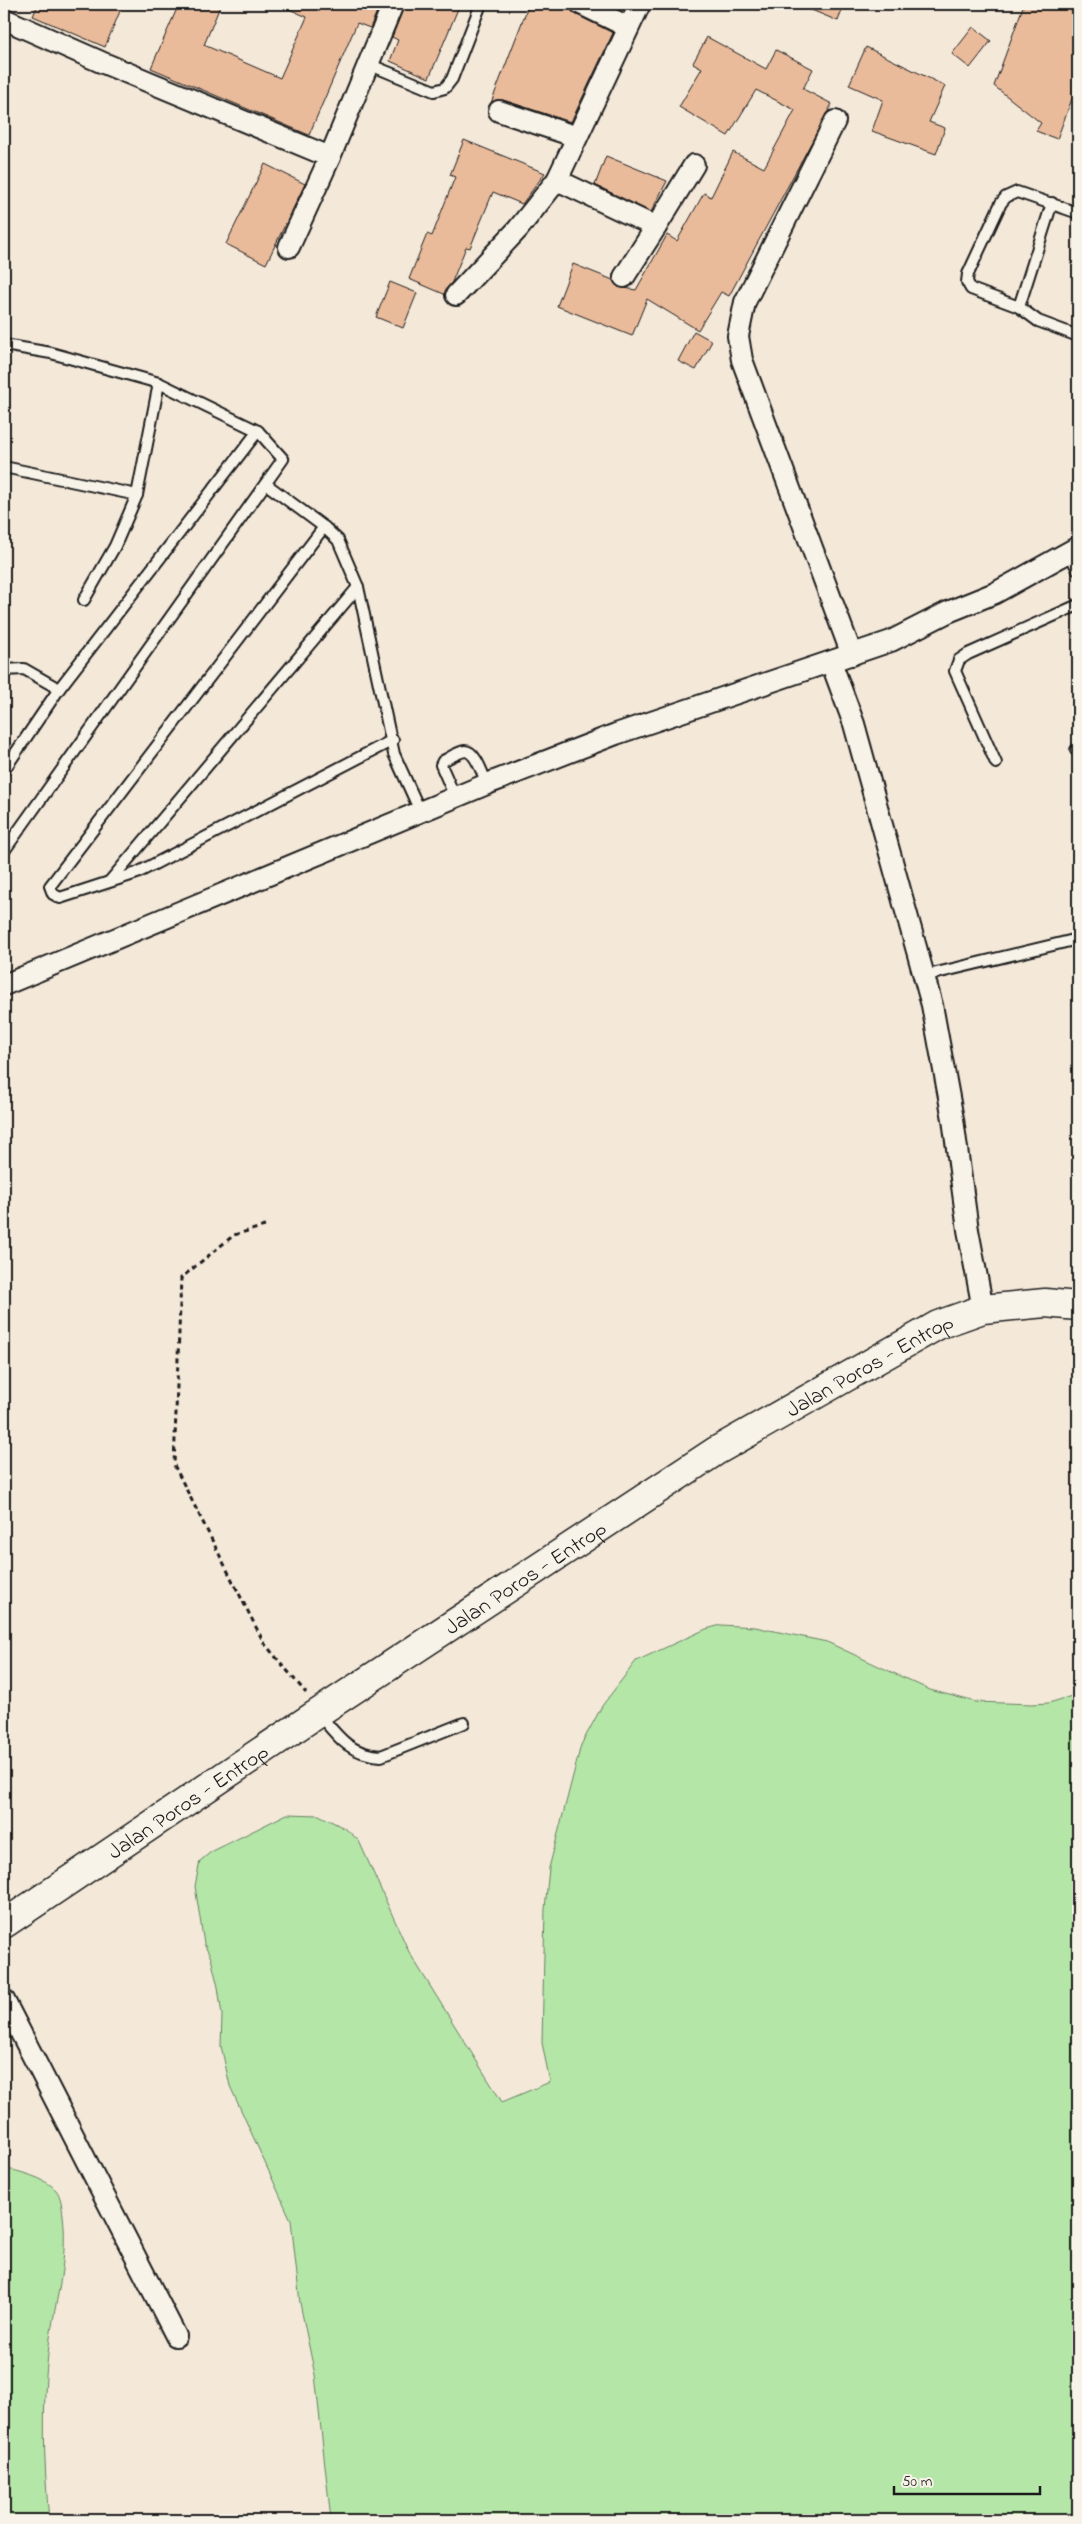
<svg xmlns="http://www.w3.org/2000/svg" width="1082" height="2524" viewBox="0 0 1082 2524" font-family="'Indie Flower',sans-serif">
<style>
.green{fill:#b3e6a7;stroke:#688162}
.building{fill:#eabb9b;stroke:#1c1c1c}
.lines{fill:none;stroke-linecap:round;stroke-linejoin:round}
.lane-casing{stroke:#1c1c1c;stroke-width:14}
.street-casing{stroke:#1c1c1c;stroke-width:24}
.secondary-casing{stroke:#1c1c1c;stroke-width:31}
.path{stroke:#1c1c1c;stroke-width:3;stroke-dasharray:5 4;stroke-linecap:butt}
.lane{stroke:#f7f3e8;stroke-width:10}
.street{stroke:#f7f3e8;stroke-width:20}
.secondary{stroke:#f7f3e8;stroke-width:28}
.labels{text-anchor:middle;stroke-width:4;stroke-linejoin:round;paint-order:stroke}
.street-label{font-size:22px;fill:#1c1c1c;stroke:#f7f3e8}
</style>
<rect width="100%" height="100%" fill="#f4e8d9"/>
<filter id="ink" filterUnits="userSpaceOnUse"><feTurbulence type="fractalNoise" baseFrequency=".02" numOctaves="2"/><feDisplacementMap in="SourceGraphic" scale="10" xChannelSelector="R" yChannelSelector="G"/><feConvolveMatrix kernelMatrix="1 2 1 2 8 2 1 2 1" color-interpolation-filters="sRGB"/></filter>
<g filter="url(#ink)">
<g class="green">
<polygon points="721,1625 755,1627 827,1642 930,1690 976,1702 1032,1704 1049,1703 1078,1694 1078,2520 331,2520 315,2375 300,2303 291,2220 230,2086 221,2046 222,2015 218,1987 211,1958 204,1944 195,1886 200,1861 211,1852 287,1814 319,1815 346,1829 359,1841 409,1952 502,2102 550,2082 542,2043 545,1909 549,1868 581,1745 602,1706 636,1661 706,1629"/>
<path d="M4,2168c14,3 42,10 52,22 5,6 6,17 7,25 6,51 -10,90 -15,139 -6,55 -4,111 1,166h-45z"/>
</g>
<g class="building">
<polygon points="38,4 123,4 105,47 33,16"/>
<polygon points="179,4 221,4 204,45 280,78 307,17 278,4 380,4 370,28 357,23 309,135 151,68"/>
<polygon points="405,4 460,4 429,78 390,61 398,40 392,37"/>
<polygon points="529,4 569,4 571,10 575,14 613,33 571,122 503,100 496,100 491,103"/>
<polygon points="797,4 844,4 838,21"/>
<polygon points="1024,4 1078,4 1078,83 1057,139 1036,131 1041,123 994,86"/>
<polygon points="973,27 991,41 970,68 952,54"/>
<polygon points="707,37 766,69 776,50 813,69 803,89 832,104 729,296 721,292 698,330 647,299 632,336 557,306 573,264 613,280 618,287 636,290 667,235 677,241 704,193 711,197 733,152 764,168 795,110 756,90 728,136 679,107 702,68 693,63"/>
<polygon points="866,47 945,86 929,122 945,128 936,154 872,131 883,100 849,85"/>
<polygon points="464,140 545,173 522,204 493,192 470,248 466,247 452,282 444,294 409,279 427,234 432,236 455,177 450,175"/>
<polygon points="606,156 667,181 651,212 595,185"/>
<polygon points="265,164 305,184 266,264 226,244"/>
<polygon points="390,282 417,293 403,328 376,317"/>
<polygon points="694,331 712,341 696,370 678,361"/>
</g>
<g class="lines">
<g class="lane-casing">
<g id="lane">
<polyline points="368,64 434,91 445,88 452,79 481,4"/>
<polyline points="1052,203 1019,307 971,289 967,282 968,274 1001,203 1006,197 1017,192 1078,213"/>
<polyline points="1019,307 1038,321 1078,336"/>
<polyline points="4,345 51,353 159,383 258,431 283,459 4,851"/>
<polyline points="4,467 137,495"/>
<polyline points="266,484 324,527 338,540 358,587 394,754 420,811"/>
<polyline points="324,527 50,886 53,894 60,898 137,873 393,740"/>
<polyline points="1070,554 1078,570"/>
<polyline points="84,600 115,546 137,495 159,383"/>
<polyline points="4,670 24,669 59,689"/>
<polyline points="1076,750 1078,749"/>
<polyline points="996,763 955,671 959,660 968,654 1078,605"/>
<polyline points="4,770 59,689 258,431"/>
<path d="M455,797l-14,-32 2,-4c6,-3 15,-9 22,-10 11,0 18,25 22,33"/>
<polyline points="110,881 358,587"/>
<polyline points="924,976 1078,939"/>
<path d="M319,1714c19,23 30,40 62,42l83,-33"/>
</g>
</g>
<g class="street-casing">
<g id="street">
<polyline points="581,4 628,27"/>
<polyline points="4,19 101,62 330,157 393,4"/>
<polyline points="499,111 577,137"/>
<polyline points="835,121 745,302 738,336 742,360 852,655"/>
<polyline points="557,180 656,227 694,165"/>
<polyline points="289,247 330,157"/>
<polyline points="624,277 656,227"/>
<polyline points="456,295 518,229 557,180 640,4"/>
<polyline points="831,662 854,724 932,1005 953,1119 968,1230 983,1309"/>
<polyline points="4,985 487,784 616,734 891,641 948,612 995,593 1078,547"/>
<polyline points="4,2000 176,2336"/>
</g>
</g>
<g class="secondary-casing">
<g id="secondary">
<path id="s1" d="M4,1924l314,-211 398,-262 222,-126 45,-16 62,-6 33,3"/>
</g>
</g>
<polyline class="path" points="265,1226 234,1235 181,1278 174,1465 264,1643 306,1693"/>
<use href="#lane" class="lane"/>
<use href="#street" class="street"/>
<use href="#secondary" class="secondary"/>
</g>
</g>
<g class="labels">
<g class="street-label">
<text dy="8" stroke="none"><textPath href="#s1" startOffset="1031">Jalan Poros - Entrop</textPath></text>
<text dy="8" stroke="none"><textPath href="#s1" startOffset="626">Jalan Poros - Entrop</textPath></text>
<text dy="8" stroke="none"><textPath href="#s1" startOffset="221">Jalan Poros - Entrop</textPath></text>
</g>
</g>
<rect width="1082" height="2524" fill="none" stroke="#f7f3e8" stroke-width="20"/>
<rect x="10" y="10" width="1062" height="2504" fill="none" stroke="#1c1c1c" stroke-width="2" filter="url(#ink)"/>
<path d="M894 2486v8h146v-8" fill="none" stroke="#1c1c1c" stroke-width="2.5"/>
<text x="902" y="2486" font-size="15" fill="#1c1c1c" stroke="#f7f3e8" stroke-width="4" paint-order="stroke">50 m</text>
</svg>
